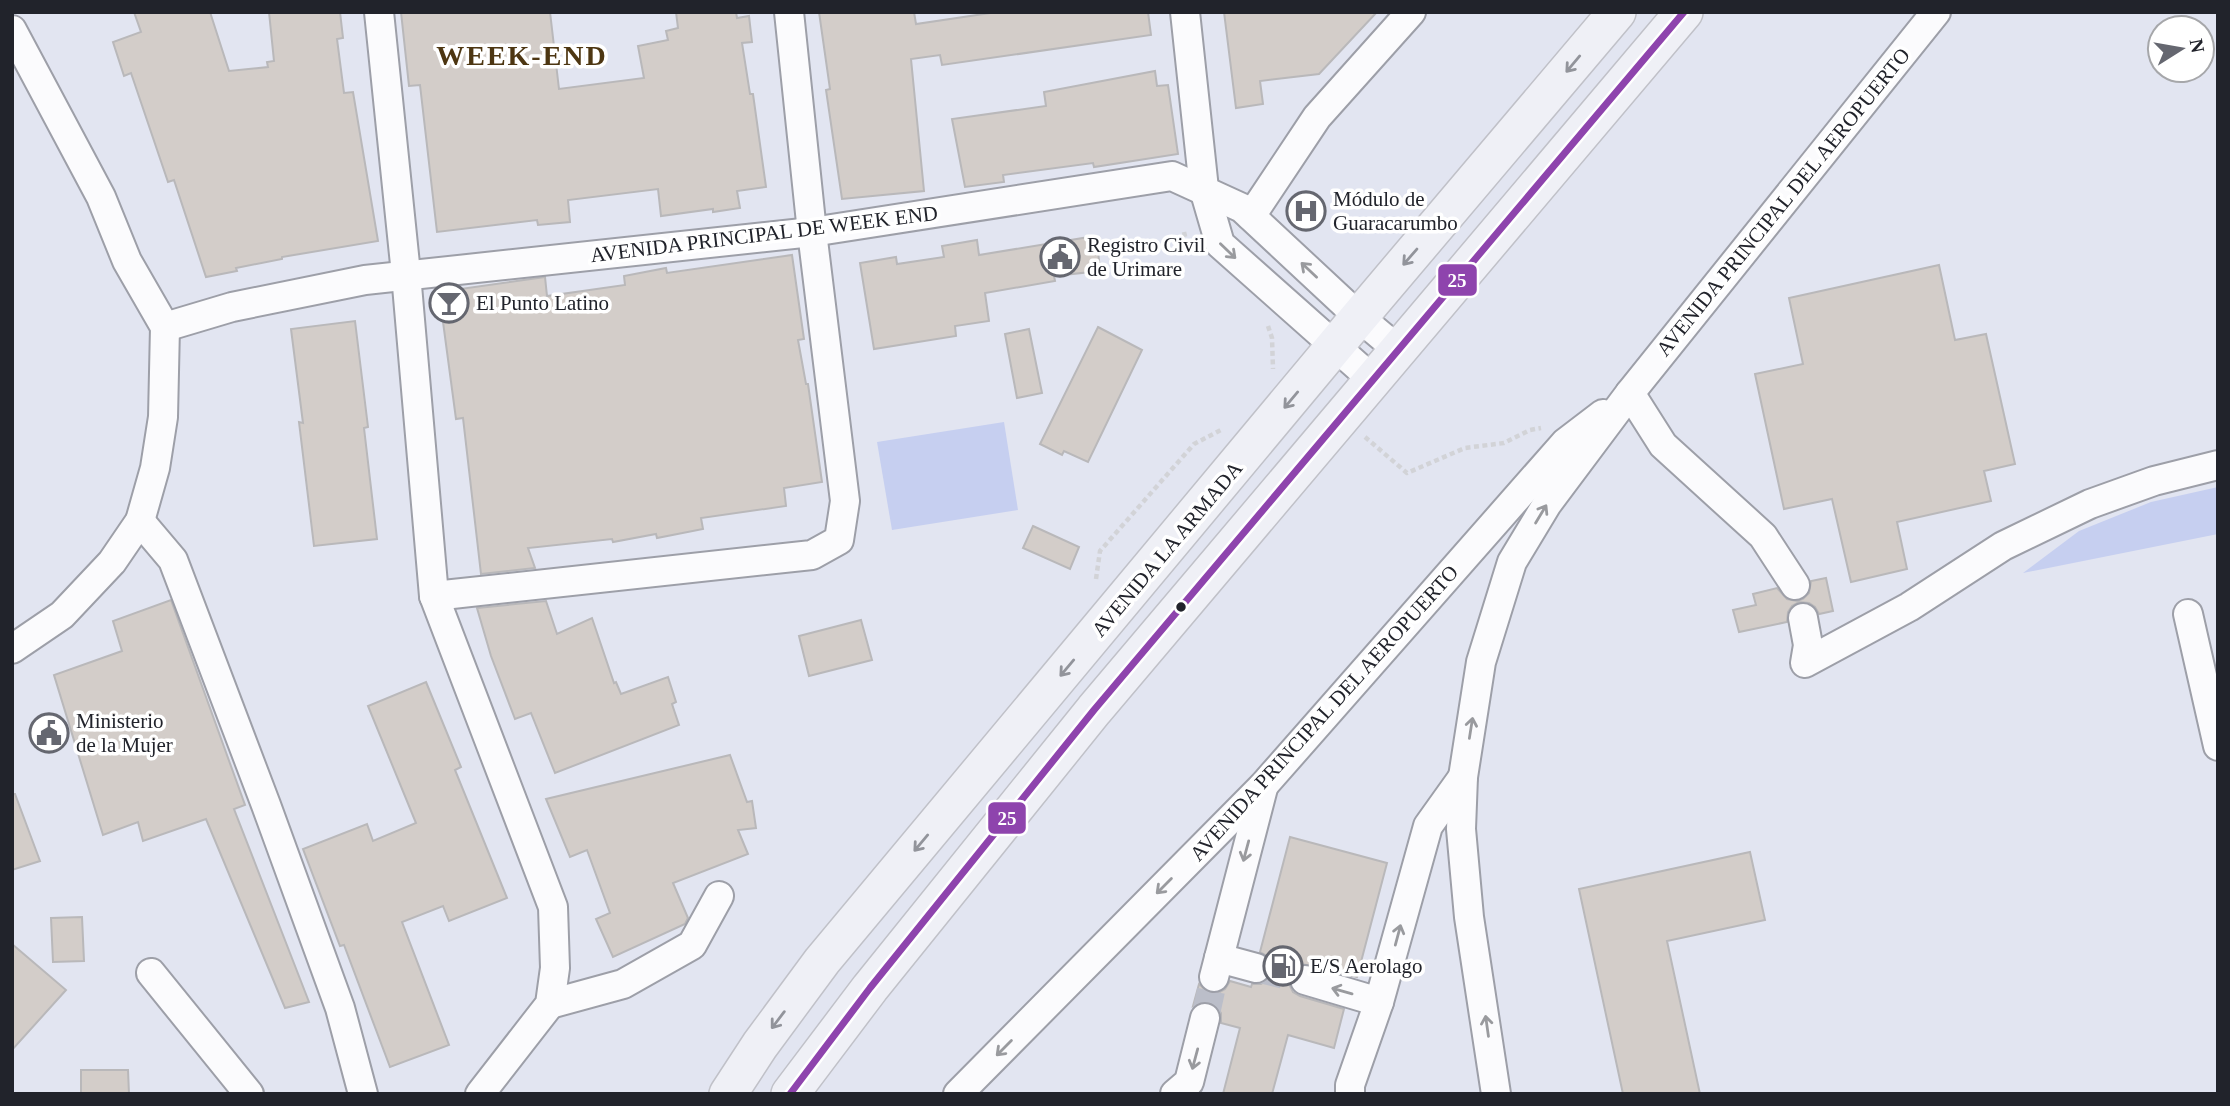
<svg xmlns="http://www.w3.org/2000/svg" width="2230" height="1106" viewBox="0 0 2230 1106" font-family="'Times New Roman',serif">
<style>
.green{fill:#c6cff0}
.building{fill:#d3cdc9;stroke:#b9b8ba;stroke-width:2}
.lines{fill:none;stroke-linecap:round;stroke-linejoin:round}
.minor-tunnel{stroke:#bbbec9;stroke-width:28;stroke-dasharray:28 14;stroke-linecap:butt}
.minor-casing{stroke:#9d9fa8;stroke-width:32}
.major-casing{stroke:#c0c1c8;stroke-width:40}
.path{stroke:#d2d3d7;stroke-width:4.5;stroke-dasharray:5 3.5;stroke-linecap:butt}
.minor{stroke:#fbfbfd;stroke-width:28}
.major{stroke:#eff0f6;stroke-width:37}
.bus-1-casing{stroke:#fff;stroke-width:12}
.bus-1{stroke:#8e44ad;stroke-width:7}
.oneway{stroke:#92949b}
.oneway2{stroke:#999a9e}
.bus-dot{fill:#21232b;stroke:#fff;stroke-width:2.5}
.labels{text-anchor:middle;stroke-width:7;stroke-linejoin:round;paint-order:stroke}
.poi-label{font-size:21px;fill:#21232b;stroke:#fff;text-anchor:start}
.street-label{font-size:21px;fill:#21232b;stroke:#fff}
.district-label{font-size:28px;font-weight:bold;letter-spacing:2px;fill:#4d3612;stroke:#fff}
.line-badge{stroke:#fff;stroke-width:2.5}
.badge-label{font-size:19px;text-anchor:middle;font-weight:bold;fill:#fff}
</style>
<rect width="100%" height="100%" fill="#e2e5f1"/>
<g class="green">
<polygon points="1004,422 1018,510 892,530 877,442"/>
<polygon points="2218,487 2218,534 2023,573 2079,531 2151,502"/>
</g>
<g class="building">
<polygon points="134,12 210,12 229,71 268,67 267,62 274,61 269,12 340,12 343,38 337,39 344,93 353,92 378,241 282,257 282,259 236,268 237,271 206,277 174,180 168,182 131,73 124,76 113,42 141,32"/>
<polygon points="401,12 550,12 559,89 644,78 638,46 668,40 666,31 678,28 676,12 736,12 737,18 749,16 752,42 742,43 750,94 753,94 766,187 737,191 740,208 713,212 713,209 661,216 658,189 568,200 570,222 538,225 537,220 437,232 420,85 409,86"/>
<polygon points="819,12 914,12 916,24 997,12 1148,12 1151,35 942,65 940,55 911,59 924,191 842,199 826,90 830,89"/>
<polygon points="1224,12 1377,12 1319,74 1260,81 1263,104 1236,108"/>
<polygon points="1155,71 1157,86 1168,85 1178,154 1094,167 1093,163 1003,175 1004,182 965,187 952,119 1046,106 1044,92"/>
<polygon points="1089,237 1089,241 1097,240 1100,271 1054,276 1055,281 985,293 989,321 955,326 956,336 874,349 860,263 896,257 897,264 944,257 942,246 977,240 979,255"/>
<polygon points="792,255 804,339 798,340 806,384 808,384 822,482 784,488 786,506 701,518 703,529 657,538 656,534 613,542 612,539 528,548 535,568 481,574 463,418 456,419 439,292 545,277 547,296 625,285 624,276 666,268 667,273"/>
<polygon points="1939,265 1955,340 1986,334 2015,464 1984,471 1991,501 1897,522 1907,569 1851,582 1832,499 1784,509 1755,374 1803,364 1789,298"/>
<polygon points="355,321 368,427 364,428 377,539 314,546 299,422 303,423 291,329"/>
<polygon points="1098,327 1142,350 1088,462 1064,451 1062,455 1040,444"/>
<polygon points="1029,329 1042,393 1017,398 1005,334"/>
<polygon points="1033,526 1079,547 1070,569 1023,548"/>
<polygon points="1826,578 1833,611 1819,614 1815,607 1809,603 1799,602 1792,606 1788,612 1787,622 1739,632 1733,610 1756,605 1753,594 1777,588 1787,599 1797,601 1803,599 1809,593 1811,581"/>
<polygon points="171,600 245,805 234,809 309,1002 285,1008 206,819 143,841 138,822 103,835 54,675 122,651 113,621"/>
<polygon points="546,601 557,634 592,618 614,683 616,682 621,694 668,677 676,702 672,704 679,725 555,773 531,713 515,719 491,656 477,608"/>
<polygon points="861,620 872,660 809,676 799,636"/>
<polygon points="426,682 461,767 455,770 507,898 449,921 443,906 402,922 449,1045 390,1067 344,945 340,946 303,849 367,824 373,841 416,823 368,706"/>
<polygon points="730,755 747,802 752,801 756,828 738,830 748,854 673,883 688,918 685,924 613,957 596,919 610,913 587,850 570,857 546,799"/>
<polygon points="12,794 15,794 40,861 12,870"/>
<polygon points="1290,837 1387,863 1357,977 1302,964 1294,968 1289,976 1289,984 1293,992 1300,996 1344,1009 1334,1048 1288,1035 1272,1094 1223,1094 1240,1028 1221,1023 1221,1013 1217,1007 1210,1002 1201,1002 1193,1006 1199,984 1209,993 1218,993 1225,989 1230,981 1251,987 1252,984 1261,984 1268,979 1272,972 1272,963 1267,956 1260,952"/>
<polygon points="1750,852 1765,920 1667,941 1700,1094 1623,1094 1579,889"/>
<polygon points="82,917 84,961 53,962 51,918"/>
<polygon points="12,944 66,990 12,1050"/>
<polygon points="81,1070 128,1070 129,1094 81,1094"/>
</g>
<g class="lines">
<g class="minor-tunnel">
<polyline points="1256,968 1305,980"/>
<polyline points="1205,1018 1214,977"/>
</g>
<g class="minor-casing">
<g id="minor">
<polyline points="379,12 406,274 434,596"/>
<polyline points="1185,12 1204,189 1220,244 1372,379"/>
<polyline points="12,30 101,197 127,261 165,327 163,417 155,468 140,521 112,562 62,615 12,649"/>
<polyline points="1251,216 1317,117 1411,12"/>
<polyline points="165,327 232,307 365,280 812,232 1172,176 1242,208 1359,317 1397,349"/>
<polyline points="1630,393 1663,445 1763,536 1795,585"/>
<polyline points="140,521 173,560 266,805 340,1008 363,1094"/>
<polyline points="2188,614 2218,746"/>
<polyline points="1803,618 1808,645 1805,663 1909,607 2003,546 2090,504 2154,481 2218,465"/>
<polyline points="1219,958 1256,968"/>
<polyline points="151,973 249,1094"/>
<polyline points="1214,977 1263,788"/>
<polyline points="1305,980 1379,1002"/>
<polyline points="550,1004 623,984 692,945 719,896"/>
<polyline points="480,1094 550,1004 555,968 553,907 434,596 812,555 839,540 845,501 812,232 789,12"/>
<polyline points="958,1094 1264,785 1565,443 1603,414"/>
<polyline points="1175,1094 1189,1082 1205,1018"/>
<polyline points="1350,1094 1350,1085 1379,1002 1428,826 1463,777"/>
<polyline points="1496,1094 1469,917 1461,829 1463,777 1481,662 1512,562 1547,504 1630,393 1936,12"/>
</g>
</g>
<g class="major-casing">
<g id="major">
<polyline points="728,1094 760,1045 822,961 1359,317 1617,12"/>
<polyline points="790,1094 870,988 1094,710 1684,12"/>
</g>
</g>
<g class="path">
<polyline points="1184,232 1187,245 1192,249"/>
<polyline points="1268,326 1272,338 1273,369"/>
<polyline points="1365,437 1407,473 1465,448 1504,443 1530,430 1541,428"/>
<polyline points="1096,579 1100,551 1194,444 1221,430"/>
</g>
<use href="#minor" class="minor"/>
<use href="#major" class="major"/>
<g class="bus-1-casing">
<polyline id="bus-1" points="790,1094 870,988 1094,710 1684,12"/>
</g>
<use href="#bus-1" class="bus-1"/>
</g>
<defs><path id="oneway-shaft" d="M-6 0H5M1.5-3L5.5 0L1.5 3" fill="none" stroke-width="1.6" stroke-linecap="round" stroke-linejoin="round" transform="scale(1.75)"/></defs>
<g class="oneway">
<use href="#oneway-shaft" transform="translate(1573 64) rotate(130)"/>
<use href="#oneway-shaft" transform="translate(1410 257) rotate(131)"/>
<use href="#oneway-shaft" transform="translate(1291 400) rotate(130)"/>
<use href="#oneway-shaft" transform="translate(1067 668) rotate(130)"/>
<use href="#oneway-shaft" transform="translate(921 843) rotate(130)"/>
<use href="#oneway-shaft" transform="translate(778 1020) rotate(127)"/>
</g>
<g class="oneway2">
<use href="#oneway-shaft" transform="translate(1228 251) rotate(44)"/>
<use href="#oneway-shaft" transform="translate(1309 270) rotate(-137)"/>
<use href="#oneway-shaft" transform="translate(1541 514) rotate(-59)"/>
<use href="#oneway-shaft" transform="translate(1471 728) rotate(-81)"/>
<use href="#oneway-shaft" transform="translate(1246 851) rotate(105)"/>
<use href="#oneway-shaft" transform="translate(1164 886) rotate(135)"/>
<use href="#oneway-shaft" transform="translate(1398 935) rotate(-75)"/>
<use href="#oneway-shaft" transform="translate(1342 991) rotate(-164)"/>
<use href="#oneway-shaft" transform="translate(1487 1026) rotate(-98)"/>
<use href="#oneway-shaft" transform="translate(1004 1048) rotate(135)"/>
<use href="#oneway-shaft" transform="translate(1195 1059) rotate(105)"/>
</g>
<defs>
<g id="hospital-ring" transform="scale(2.0125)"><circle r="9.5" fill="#fff" stroke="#656770" stroke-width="1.5"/><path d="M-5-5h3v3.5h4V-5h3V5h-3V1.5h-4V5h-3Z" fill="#656770"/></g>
<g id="civic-ring" transform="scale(2.0125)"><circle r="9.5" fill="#fff" stroke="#656770" stroke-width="1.5"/><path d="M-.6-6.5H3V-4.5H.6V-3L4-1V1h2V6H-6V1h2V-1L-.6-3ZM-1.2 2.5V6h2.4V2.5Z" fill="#656770"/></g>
<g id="bar-ring" transform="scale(2.0125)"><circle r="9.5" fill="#fff" stroke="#656770" stroke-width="1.5"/><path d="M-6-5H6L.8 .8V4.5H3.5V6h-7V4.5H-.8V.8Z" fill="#656770"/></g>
<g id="fuel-ring" transform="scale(2.0125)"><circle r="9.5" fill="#fff" stroke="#656770" stroke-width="1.5"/><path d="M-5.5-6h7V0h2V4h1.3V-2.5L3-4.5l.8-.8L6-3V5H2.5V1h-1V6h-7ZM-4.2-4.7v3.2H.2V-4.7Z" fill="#656770"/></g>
</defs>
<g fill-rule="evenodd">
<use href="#hospital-ring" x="1306" y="211"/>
<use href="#civic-ring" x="1060" y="257"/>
<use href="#bar-ring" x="449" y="303"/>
<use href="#civic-ring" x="49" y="733"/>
<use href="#fuel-ring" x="1283" y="966"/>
</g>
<circle class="bus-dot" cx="1181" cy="607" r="6"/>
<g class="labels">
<g class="poi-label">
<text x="1333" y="206">Módulo de<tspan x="1333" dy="24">Guaracarumbo</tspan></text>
<text x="1087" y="252">Registro Civil<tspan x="1087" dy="24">de Urimare</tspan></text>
<text x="476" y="310">El Punto Latino</text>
<text x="76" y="728">Ministerio<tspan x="76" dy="24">de la Mujer</tspan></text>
<text x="1310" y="973">E/S Aerolago</text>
</g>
<g class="street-label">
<text transform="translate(1783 202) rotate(-51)" y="7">AVENIDA PRINCIPAL DEL AEROPUERTO</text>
<text transform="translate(764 234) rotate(-7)" y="7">AVENIDA PRINCIPAL DE WEEK END</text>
<text transform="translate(1167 549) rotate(-50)" y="7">AVENIDA LA ARMADA</text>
<text transform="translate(1324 713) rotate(-48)" y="7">AVENIDA PRINCIPAL DEL AEROPUERTO</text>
</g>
<g class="district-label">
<text x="522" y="65">WEEK-END</text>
</g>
</g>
<g class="line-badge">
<rect x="1437" y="263" width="41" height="34" rx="7" fill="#8e44ad"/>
<rect x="987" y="801" width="40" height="34" rx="7" fill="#8e44ad"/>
</g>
<g class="badge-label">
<text x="1457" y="287">25</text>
<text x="1007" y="825">25</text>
</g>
<rect width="2230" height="1106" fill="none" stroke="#21232b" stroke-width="28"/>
<g transform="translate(2181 49) rotate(79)"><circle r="33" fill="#ffffff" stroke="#a6a7aa" stroke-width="2"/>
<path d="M0-5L12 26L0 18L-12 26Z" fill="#656770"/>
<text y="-10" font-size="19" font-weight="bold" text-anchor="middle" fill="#21232b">N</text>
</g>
</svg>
